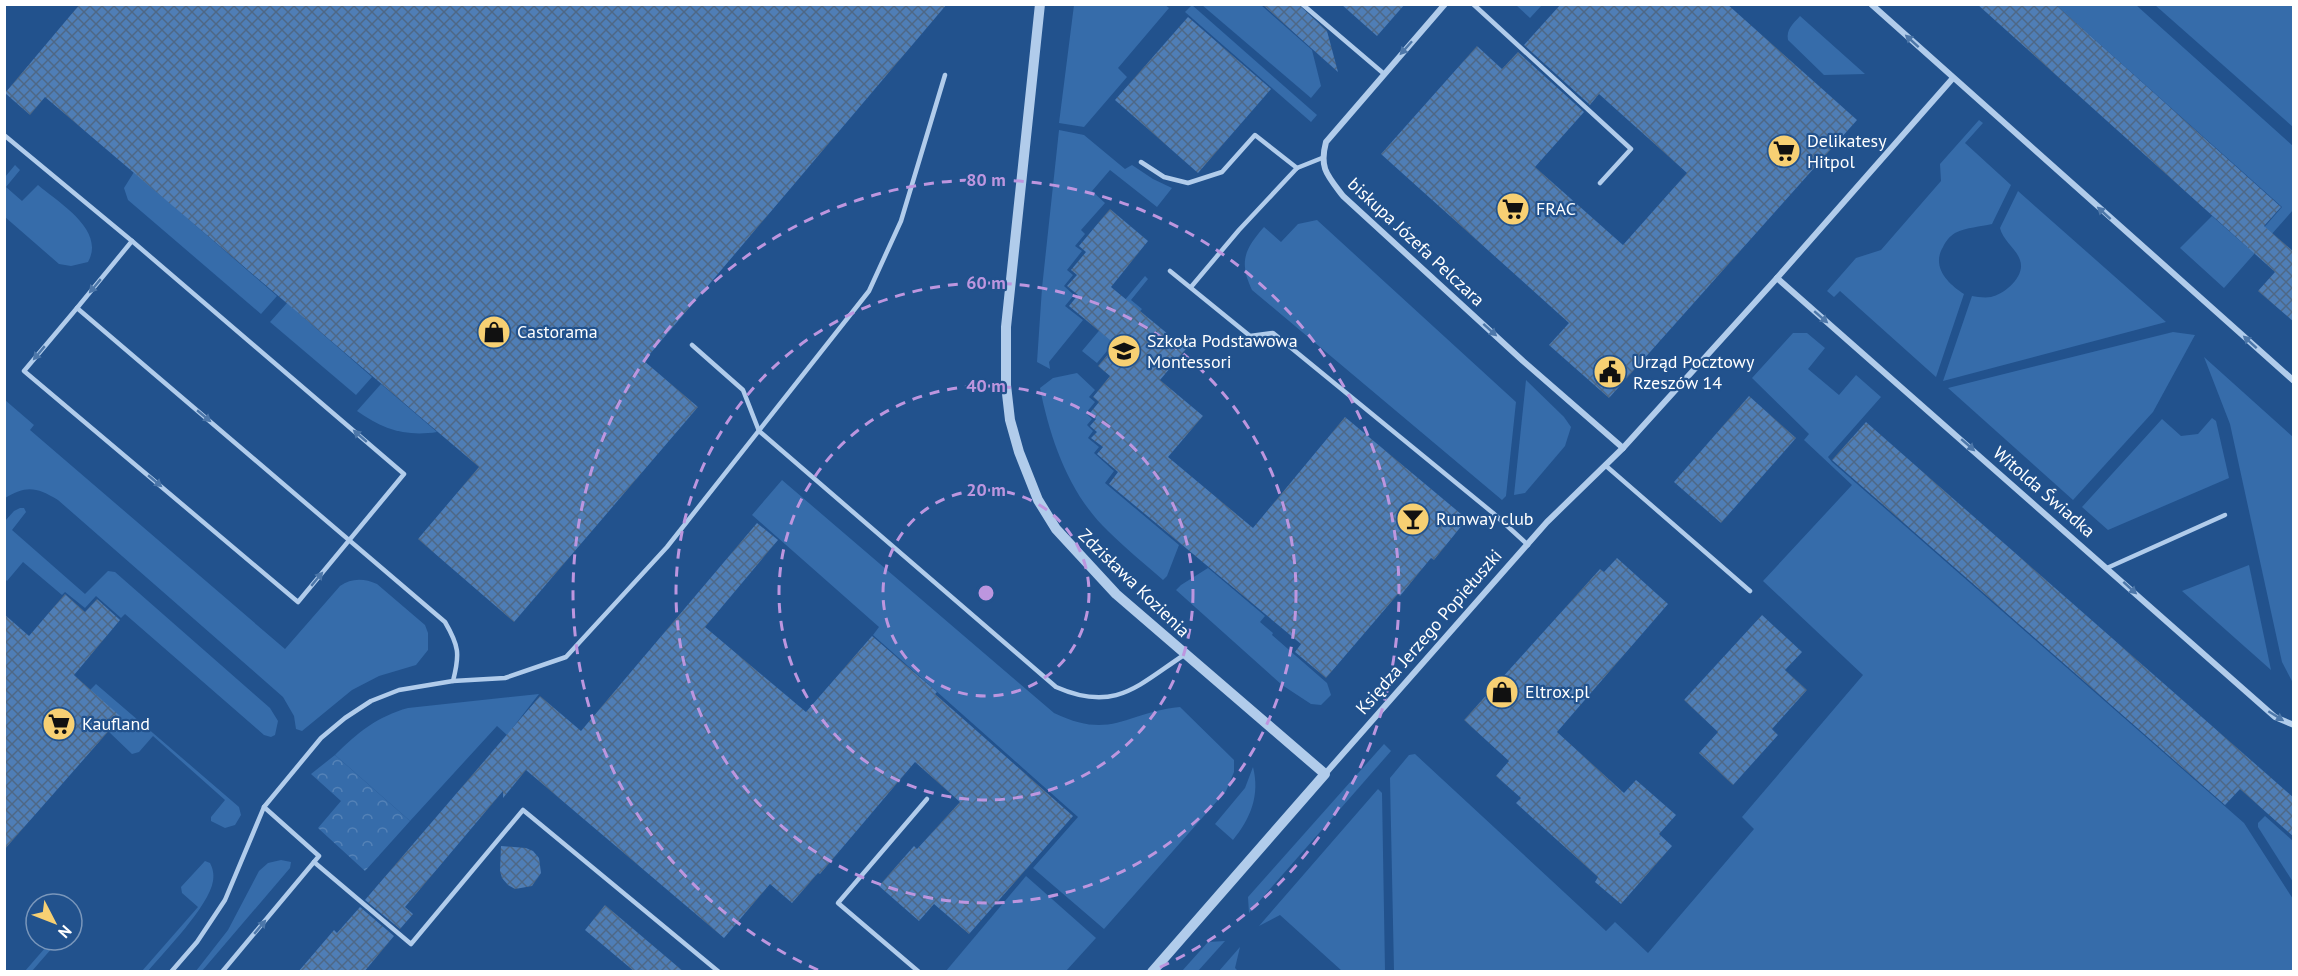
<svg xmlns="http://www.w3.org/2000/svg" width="2298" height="976" viewBox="0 0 2298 976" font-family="'PT Sans',sans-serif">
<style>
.green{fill:#366caa}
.park{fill:url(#park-crowns)}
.building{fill:url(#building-cross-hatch)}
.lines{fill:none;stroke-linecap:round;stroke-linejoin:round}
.service{stroke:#b1cceb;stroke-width:4.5}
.minor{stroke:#b1cceb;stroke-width:6}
.tertiary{stroke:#b1cceb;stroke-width:10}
.oneway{fill:#4d77a9}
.ring{fill:none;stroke:#bd96df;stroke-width:3;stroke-dasharray:10 8}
.labels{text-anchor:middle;stroke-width:4.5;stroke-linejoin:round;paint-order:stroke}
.poi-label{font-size:18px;fill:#fff;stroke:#22528d;text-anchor:start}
.street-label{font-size:18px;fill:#fff;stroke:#22528d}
.centre{fill:#bd96df;stroke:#22528d;stroke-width:3}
.ring-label{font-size:18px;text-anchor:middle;font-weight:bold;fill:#bd96df;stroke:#22528d;stroke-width:4.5;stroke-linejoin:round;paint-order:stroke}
</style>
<defs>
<pattern id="park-crowns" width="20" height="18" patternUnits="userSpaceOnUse" patternTransform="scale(1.5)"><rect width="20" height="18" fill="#366caa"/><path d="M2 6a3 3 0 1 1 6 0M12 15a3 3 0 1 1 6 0" fill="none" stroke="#5482b7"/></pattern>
<pattern id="building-cross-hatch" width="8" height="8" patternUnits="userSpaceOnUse" patternTransform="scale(1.5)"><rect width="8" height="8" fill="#4f7eb6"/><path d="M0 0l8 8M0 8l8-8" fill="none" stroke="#4e6886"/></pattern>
</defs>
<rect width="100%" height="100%" fill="#22528d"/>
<g class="green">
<polygon points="1165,5 1169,8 1118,68 1127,77 1084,127 1059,123 1074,5"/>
<polygon points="1192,5 1317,115 1311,122 1185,12"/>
<polygon points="1202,5 1261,5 1312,50 1321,86 1311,98"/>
<polygon points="1516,5 1542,5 1530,18"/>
<polygon points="2056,5 2136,5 2293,146 2293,210 2224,288 2180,248 2212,216 2247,247 2282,207"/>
<polygon points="2155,5 2293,5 2293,127"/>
<path d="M1800,16l65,58 -41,1 -36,-35c-2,-11 5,-16 12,-24z"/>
<path d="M1979,120l4,3 -18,20 46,42 -19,39c-12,3 -25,3 -37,9 -6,4 -9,8 -12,14 -12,20 5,37 21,47l-28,83 -96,-86 -6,6 -7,-6 29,-33 25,-8 60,-69 -1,-17z"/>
<polygon points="1059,130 1084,135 1125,169 1132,165 1153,179 1172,188 1157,207 1110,170 1092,191 1105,203 1081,230 1085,234 1075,246 1082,251 1067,270 1073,275 1064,286 1074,295 1065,306 1083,320 1049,362 1050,369 1037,362 1042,288"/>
<path d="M15,165l5,5 -14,17 16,14 16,-16c21,18 68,45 50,77l-17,4 -12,-2 -54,-47v-40z"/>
<polygon points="134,172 277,296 261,314 128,200 124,188"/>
<path d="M2018,191l148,131 -223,59 29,-85c5,1 13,2 19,1 14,-3 35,-21 29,-37 -4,-12 -17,-19 -20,-32z"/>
<path d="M1317,220l199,182 -10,94 -4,4 -250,-210c-13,-28 -8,-40 12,-63l17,15 17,-18z"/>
<polygon points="1145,276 1148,279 1131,300 1142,309 1097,363 1082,351"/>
<polygon points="287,303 372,377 356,395 270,322"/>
<polygon points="2173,332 2195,335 2153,412 2073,500 1948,388"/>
<polygon points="1793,333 1807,333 1825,348 1808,369 1839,395 1856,375 1881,397 1828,457 1832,462 2244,823 2293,899 2293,971 1394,971 1390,778 1409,755 1415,754 1606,931 1615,922 1648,953 1754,829 1742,817 1863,675 1763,581 1852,485 1804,440 1809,434 1752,378"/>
<polygon points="2204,357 2293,437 2293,683 2282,662 2230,424"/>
<path d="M1077,373l18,17 -6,7 6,5 -9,11 6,6 -5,6 6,6 -5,7 11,9 -5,6 20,18 -9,12 74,62 -12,31 -4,4c-18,-16 -38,-32 -55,-49 -39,-37 -58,-92 -68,-143l13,-10z"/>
<polygon points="1526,380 1564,417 1571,427 1565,446 1525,493 1514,495"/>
<path d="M381,384l56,48c-31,5 -55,-3 -80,-21z"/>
<path d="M5,400l29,25 -4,5 255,219 55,-63c11,-8 24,-8 37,-2l48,41 3,8v17l-12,15 -37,11 -27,14 -50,41 -6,-2 -2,-13 -11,-19 -225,-197c-21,-13 -32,-15 -53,-2z"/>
<polygon points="2212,418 2216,421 2229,478 2108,530 2082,507 2162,419 2181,436 2198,434"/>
<path d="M782,480l272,233c58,28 72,-1 126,-6l54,53v12l-8,19 -122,138 -71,-61 45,-51 -205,-182 6,-8 -127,-112z"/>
<polygon points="20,508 24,508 26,512 12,530 85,594 108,571 115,572 270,708 278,721 275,735 271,737 264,735 125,614 121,618 96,596 85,608 65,592 62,595 23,562 7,581 5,579 5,521 14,511"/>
<polygon points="2249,565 2271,670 2182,591"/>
<polygon points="1208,568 1265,616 1260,622 1273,633 1272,635 1327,683 1331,695 1321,705 1311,704 1282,685 1176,590 1181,585"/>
<polygon points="96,684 239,807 241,815 235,825 225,828 211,821 211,817 225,800 153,736 139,752 132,754 108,731 90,690"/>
<path d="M539,694l-32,41 -10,-9 -87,95 -75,-66c22,-22 43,-39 73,-47z"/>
<polygon points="1384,744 1391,751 1249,913 1248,897"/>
<path d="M1253,767c7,28 -2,51 -20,73l-18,-16 30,-36z"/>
<polygon points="1378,789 1382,793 1385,971 1342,971 1280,915 1259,926"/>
<polygon points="2265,816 2293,841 2293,882 2258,827 2258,823"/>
<polygon points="281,860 291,862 290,868 202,971 196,971 228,930 259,871 268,863"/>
<path d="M205,861l5,2c3,6 4,11 3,18 -4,25 -48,70 -65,90h-6l56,-64 -16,-14 -1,-6z"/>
<polygon points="1026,876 1096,938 1066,971 946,971"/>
<polygon points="52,940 59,940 32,971 25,971"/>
<polygon points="1225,941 1198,971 1182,971 1208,942"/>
<polygon points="1240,947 1235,968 1238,971 1219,971"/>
</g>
<polygon class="park" points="335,755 410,821 365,871 318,828 341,801 311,774"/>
<g class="building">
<polygon points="80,4 947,4 644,361 698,407 514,622 418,539 479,467 45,97 30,115 5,93"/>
<polygon points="1262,4 1298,4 1327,31 1338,72"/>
<polygon points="1341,4 1405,4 1377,36"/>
<polygon points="1561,4 1727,4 1857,120 1609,398 1549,345 1569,323 1381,154 1477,46 1502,69 1518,52 1584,112 1535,167 1623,245 1687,173 1599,94 1590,105 1524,45"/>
<polygon points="1977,4 2055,4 2281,207 2264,226 2294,252 2294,322 2258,291 2275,272"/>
<polygon points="1188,17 1271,89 1198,173 1115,100"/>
<polygon points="1110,209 1148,241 1111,287 1186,349 1160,380 1203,416 1168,457 1253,528 1345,417 1467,519 1434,560 1431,558 1400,596 1398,594 1326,678 1295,652 1301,644 1109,484 1118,472 1097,454 1103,447 1091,438 1097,432 1090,426 1096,419 1090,413 1099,402 1093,397 1110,376 1098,366 1116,345 1069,306 1078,295 1067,286 1077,275 1071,270 1086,252 1079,246"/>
<polygon points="1749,396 1796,438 1721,523 1674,482"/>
<polygon points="1866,422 2294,798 2294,837 2240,789 2225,805 1832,460"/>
<polygon points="757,523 778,540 705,627 806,712 872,636 937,692 935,694 1073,816 969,934 934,904 919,921 879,886 914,846 917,849 960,802 915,762 820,874 818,873 792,903 770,884 724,938 526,770 503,798 503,791 405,907 413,914 400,929 365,900 540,696 581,731"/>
<polygon points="1617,558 1668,604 1557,732 1624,793 1636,780 1676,815 1659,834 1672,846 1621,904 1595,882 1598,877 1516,803 1521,798 1496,776 1509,761 1464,720 1600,569 1604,572"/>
<polygon points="65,594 85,612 97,599 120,620 74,675 121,717 4,850 4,614 29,636"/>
<polygon points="1762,615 1802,652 1785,670 1807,690 1772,729 1778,735 1733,785 1699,753 1718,732 1684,700"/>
<polygon points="501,846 526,848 533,851 539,858 541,873 532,886 515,889 508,885 502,878 500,871"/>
<polygon points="605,905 684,972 635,972 585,930"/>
<polygon points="360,907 394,936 364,972 298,972 334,930 337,933"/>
</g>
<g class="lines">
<g class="service">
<polyline points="1302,4 1383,73"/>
<polyline points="1473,4 1631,149 1600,183"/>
<polyline points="4,135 132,241 404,474 298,602 24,371 77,308"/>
<polyline points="1141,162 1164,177 1188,183 1222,172 1255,135 1297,168"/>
<path d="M132,241l-55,67 368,314c14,24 15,32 8,59l-54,9 -28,11 -26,17 -24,20 -57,69 -39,93 -28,42 -26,30"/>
<polyline points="1170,271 1250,336 1273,333 1493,513 1528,545"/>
<polyline points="1191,287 1239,230 1297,168 1322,158"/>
<path d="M692,345l51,45 16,41 297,256c59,26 81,-1 128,-32"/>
<polyline points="1605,465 1750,591"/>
<polyline points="2107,568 2225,515"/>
<polyline points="453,681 505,678 566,657 667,547 869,291 901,221 945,75"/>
<polyline points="314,862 411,944 523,810 719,972"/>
<polyline points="222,972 319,856 264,807"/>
<polyline points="919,972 838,903 927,799"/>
</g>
<g class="minor">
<path d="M1445,4l-119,138c-7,26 1,33 17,54l180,165 100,87"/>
<polyline points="1871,4 2294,381"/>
<polyline points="1777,278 2275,717 2294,725"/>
<polyline points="1325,774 1547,522 1623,448 1777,278 1953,78"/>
</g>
<polyline class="tertiary" points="1040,4 1006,327 1006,385 1010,420 1019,452 1038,500 1056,529 1116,594 1325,774 1152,972"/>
</g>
<defs><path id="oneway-solid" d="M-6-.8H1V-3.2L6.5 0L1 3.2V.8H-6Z" transform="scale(1.5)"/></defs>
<g class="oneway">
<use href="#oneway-solid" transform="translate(1912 41) rotate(-138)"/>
<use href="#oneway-solid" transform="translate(1406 48) rotate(132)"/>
<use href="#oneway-solid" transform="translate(2104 213) rotate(-138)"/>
<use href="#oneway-solid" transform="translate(95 286) rotate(130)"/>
<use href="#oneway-solid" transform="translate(1821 317) rotate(41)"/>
<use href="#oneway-solid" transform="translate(1490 330) rotate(42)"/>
<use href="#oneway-solid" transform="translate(2250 342) rotate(-138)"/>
<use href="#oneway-solid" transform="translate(39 353) rotate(130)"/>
<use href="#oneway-solid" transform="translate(204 416) rotate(40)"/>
<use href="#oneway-solid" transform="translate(360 436) rotate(-139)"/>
<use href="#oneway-solid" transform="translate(1968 445) rotate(41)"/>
<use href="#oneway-solid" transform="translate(155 481) rotate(40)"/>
<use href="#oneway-solid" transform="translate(317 579) rotate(-50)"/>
<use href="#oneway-solid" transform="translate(2130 588) rotate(42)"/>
<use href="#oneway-solid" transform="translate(2276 716) rotate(32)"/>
<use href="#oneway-solid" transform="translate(260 927) rotate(-50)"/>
</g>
<g class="ring">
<circle cx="986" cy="593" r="103"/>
<circle cx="986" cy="593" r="207"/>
<circle cx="986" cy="593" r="310"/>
<path d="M818 970A413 413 0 1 1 1154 970"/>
</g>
<defs>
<g id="supermarket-disc" transform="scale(1.725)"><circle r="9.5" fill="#f7d073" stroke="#22528d"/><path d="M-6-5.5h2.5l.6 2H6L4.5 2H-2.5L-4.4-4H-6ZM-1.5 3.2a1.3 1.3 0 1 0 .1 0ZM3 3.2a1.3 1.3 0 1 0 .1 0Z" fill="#111"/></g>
<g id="shop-disc" transform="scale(1.725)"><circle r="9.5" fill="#f7d073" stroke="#22528d"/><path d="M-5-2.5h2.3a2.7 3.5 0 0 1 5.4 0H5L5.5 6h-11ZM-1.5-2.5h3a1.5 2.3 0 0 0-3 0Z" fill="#111"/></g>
<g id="school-disc" transform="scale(1.725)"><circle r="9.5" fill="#f7d073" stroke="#22528d"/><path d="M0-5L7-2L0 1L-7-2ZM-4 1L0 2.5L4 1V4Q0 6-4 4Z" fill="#111"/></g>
<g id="civic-disc" transform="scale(1.725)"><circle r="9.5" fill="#f7d073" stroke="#22528d"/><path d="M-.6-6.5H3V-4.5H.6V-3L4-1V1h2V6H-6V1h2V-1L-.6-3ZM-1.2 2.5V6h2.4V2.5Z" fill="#111"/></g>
<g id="bar-disc" transform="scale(1.725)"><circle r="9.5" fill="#f7d073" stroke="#22528d"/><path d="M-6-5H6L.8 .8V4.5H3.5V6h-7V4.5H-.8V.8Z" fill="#111"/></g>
</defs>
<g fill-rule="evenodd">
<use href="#supermarket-disc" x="1784" y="151"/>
<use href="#supermarket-disc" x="1513" y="209"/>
<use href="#shop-disc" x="494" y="332"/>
<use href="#school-disc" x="1124" y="351"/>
<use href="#civic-disc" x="1610" y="372"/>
<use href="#bar-disc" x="1413" y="519"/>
<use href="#shop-disc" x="1502" y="692"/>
<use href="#supermarket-disc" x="59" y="724"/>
</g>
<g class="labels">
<g class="poi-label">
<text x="1807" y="147">Delikatesy<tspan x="1807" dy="21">Hitpol</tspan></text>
<text x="1536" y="215">FRAC</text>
<text x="517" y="338">Castorama</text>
<text x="1147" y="347">Szkoła Podstawowa<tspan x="1147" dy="21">Montessori</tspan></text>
<text x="1633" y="368">Urząd Pocztowy<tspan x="1633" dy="21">Rzeszów 14</tspan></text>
<text x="1436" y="525">Runway club</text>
<text x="1525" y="698">Eltrox.pl</text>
<text x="82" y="730">Kaufland</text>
</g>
<g class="street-label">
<text transform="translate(1416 242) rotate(43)" y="6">biskupa Józefa Pelczara</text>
<text transform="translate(2044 492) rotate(41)" y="6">Witolda Świadka</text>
<text transform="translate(1134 583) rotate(44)" y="6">Zdzisława Kozienia</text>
<text transform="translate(1429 632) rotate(-49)" y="6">Księdza Jerzego Popiełuszki</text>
</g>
</g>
<circle cx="986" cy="593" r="9" class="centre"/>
<g class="ring-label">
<text x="986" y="186">80 m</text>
<text x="986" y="289">60 m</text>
<text x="986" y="392">40 m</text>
<text x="986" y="496">20 m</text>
</g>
<rect width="2298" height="976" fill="none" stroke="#ffffff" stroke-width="12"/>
<g transform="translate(54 922) rotate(132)"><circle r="28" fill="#22528d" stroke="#7a97bb" stroke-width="1.5"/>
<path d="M0-4.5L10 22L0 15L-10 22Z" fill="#f7d073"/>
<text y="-9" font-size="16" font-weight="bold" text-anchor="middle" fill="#ffffff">N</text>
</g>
</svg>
